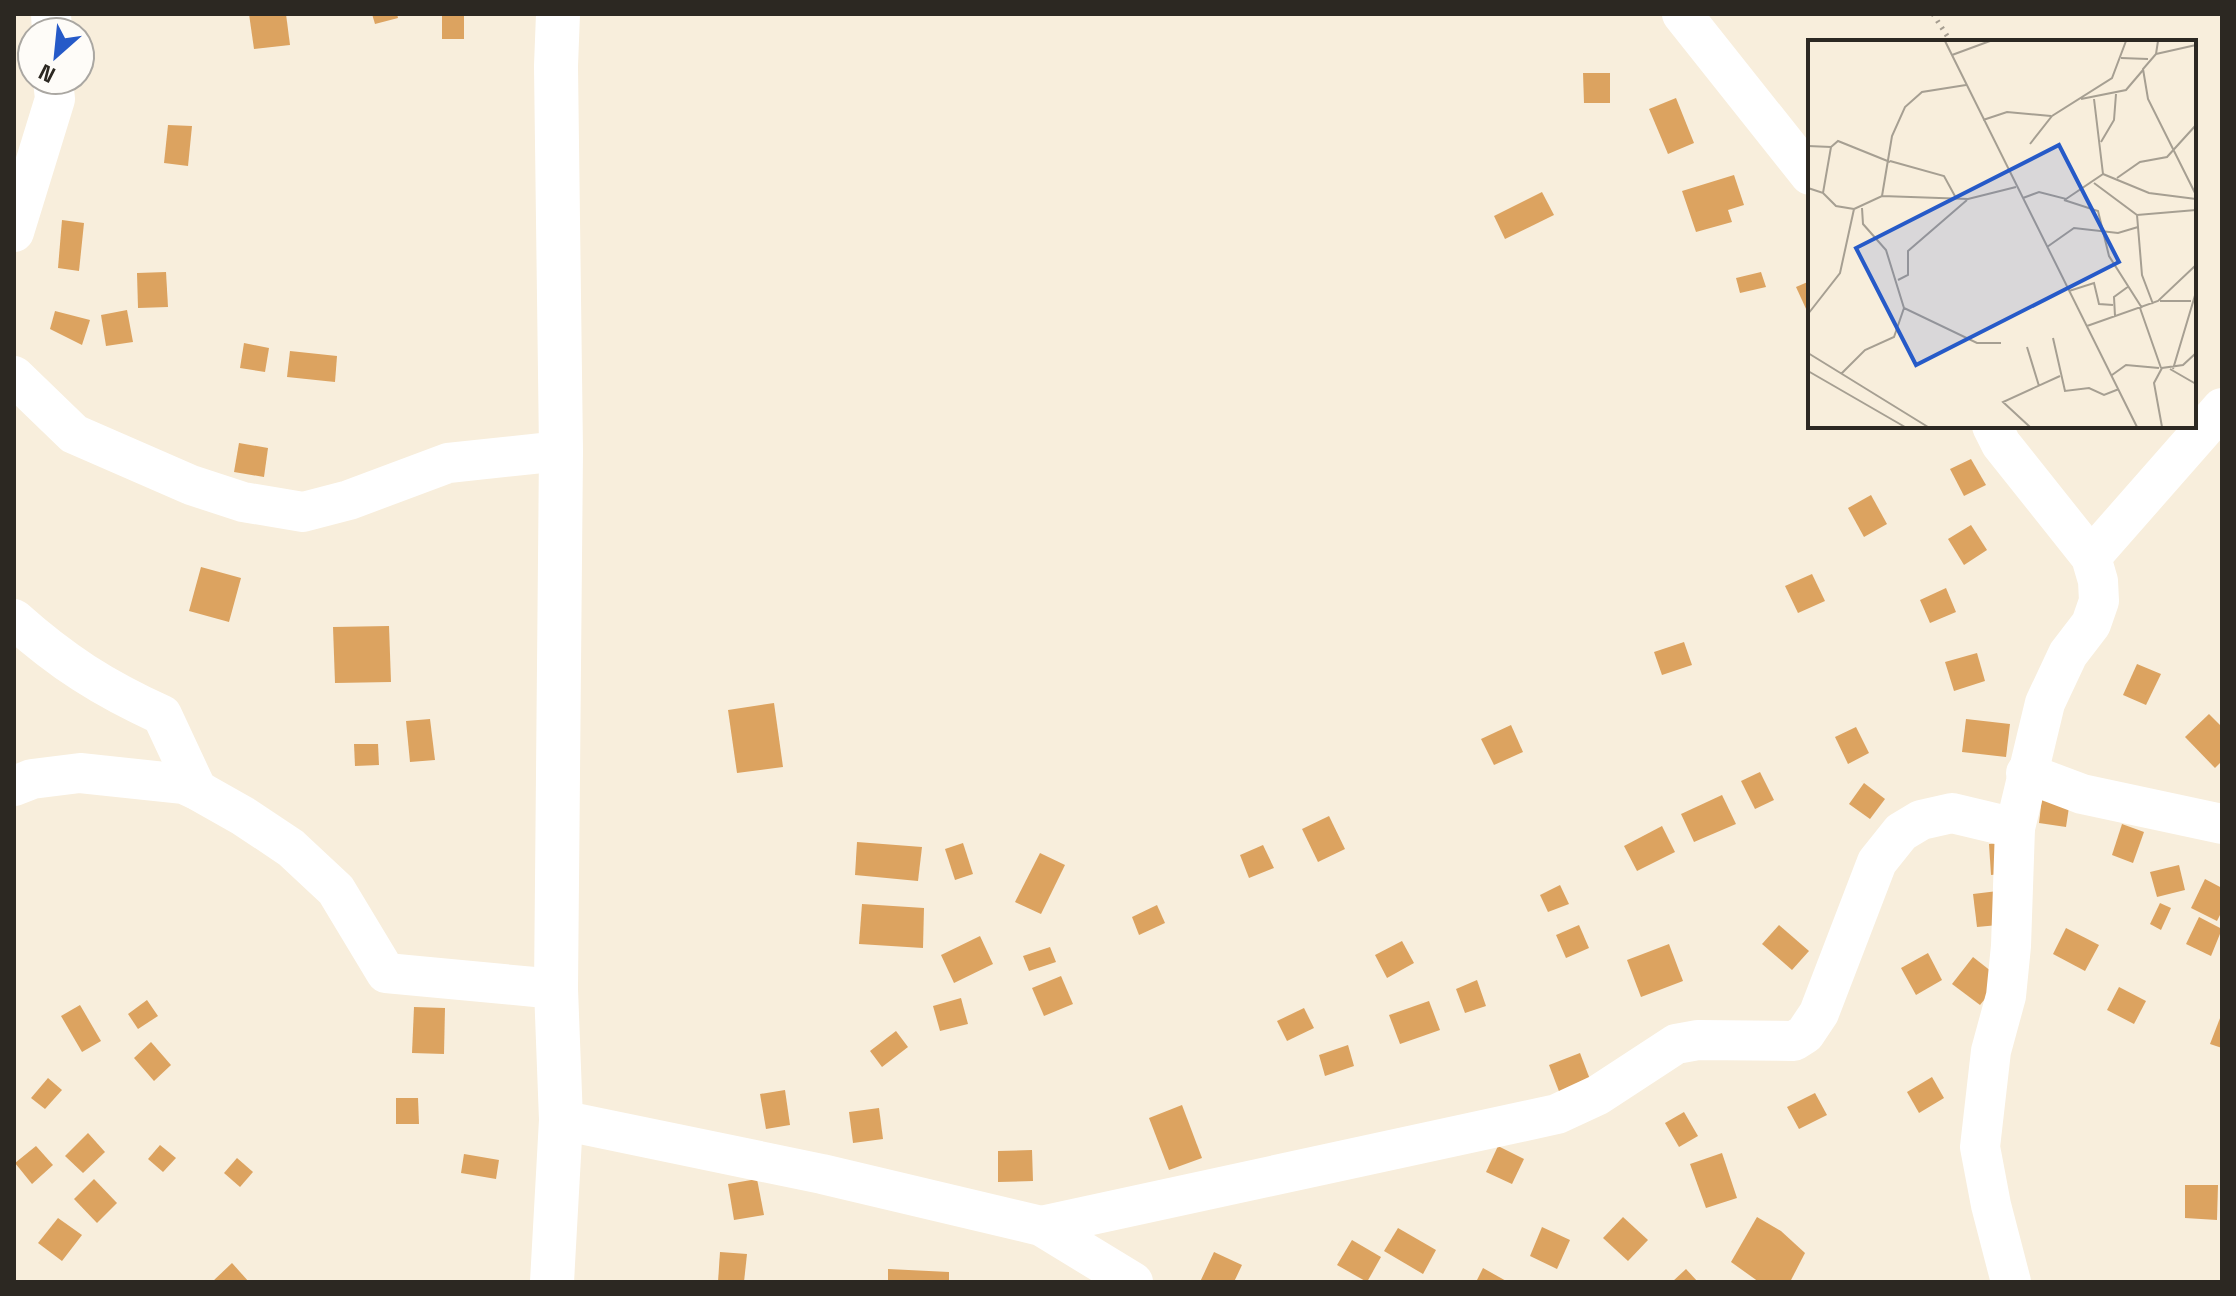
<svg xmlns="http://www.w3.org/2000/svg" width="2236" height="1296" viewBox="0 0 2236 1296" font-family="'Space Grotesk',sans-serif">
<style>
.building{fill:#dca360}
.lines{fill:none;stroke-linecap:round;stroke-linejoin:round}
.path{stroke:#a59d90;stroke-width:5;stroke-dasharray:2 6;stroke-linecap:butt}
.minor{stroke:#fff;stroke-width:40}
.tertiary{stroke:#fff;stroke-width:44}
.inset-road{fill:none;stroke:#a69f92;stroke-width:2}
.view{fill:#265ac8;fill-opacity:0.15;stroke:#265ac8;stroke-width:4}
.inset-edge{fill:none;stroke:#2c2822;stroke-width:4}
</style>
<rect width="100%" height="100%" fill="#f8eedc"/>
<g class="building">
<polygon points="249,14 286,14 290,45 254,49"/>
<polygon points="372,14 397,14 398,18 375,24"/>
<rect x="442" y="14" width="22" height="25"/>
<polygon points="1583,73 1610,73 1610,103 1584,103"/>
<polygon points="1676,98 1694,143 1668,154 1649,109"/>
<polygon points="168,125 192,126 188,166 164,163"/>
<polygon points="1734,175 1744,205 1728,210 1732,222 1696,232 1682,191"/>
<polygon points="1542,192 1554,215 1505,239 1494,216"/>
<polygon points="62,220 84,223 79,271 58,268"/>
<polygon points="166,272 168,307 138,308 137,273"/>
<polygon points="1761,272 1766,287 1740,293 1736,278"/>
<polygon points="1810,281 1810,309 1807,311 1796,287"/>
<polygon points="127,310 133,342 106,346 101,315"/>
<polygon points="55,311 90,320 82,345 50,329"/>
<polygon points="244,343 269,348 265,372 240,368"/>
<polygon points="290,351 337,356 335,382 287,377"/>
<polygon points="239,443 268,448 264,477 234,472"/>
<polygon points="1971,459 1986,485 1964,496 1950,469"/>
<polygon points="1871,495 1887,524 1864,537 1848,508"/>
<polygon points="1971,525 1987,550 1964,565 1948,539"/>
<polygon points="201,567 241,578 229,622 189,611"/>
<polygon points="1812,574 1825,601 1798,613 1785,586"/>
<polygon points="1946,588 1956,612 1930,623 1920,600"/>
<polygon points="389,626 391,682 335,683 333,627"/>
<polygon points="1684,642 1692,665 1662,675 1654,652"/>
<polygon points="1977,653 1985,681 1954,691 1945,662"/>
<polygon points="2137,664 2161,674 2146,705 2123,695"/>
<polygon points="774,703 783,767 737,773 728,710"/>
<polygon points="2209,714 2222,727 2222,761 2215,768 2185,737"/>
<polygon points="430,719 435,760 410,762 406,721"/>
<polygon points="1966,719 2010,724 2006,757 1962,752"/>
<polygon points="1511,725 1523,752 1494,765 1481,739"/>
<polygon points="1856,727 1869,753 1848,764 1835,737"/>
<polygon points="354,744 378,744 379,765 355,766"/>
<polygon points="1760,772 1774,800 1755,809 1741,781"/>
<polygon points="1864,783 1885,799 1870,819 1849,804"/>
<polygon points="2043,790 2071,794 2066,827 2039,823"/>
<polygon points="1722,795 1736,824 1694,842 1681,814"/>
<polygon points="1329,816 1345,849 1318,862 1302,829"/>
<polygon points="2122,824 2144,832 2133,863 2112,855"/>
<polygon points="1662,826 1675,852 1637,871 1624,846"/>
<polygon points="857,842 922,847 918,881 855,875"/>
<polygon points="963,843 973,874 955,880 945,849"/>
<polygon points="2010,843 2012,873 1991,875 1989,844"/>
<polygon points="1263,845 1274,868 1249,878 1240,855"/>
<polygon points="1040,853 1065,865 1041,914 1015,902"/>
<polygon points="2179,865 2185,890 2157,897 2150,872"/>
<polygon points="2205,879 2222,888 2222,911 2217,921 2191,908"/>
<polygon points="1560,885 1569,904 1548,912 1540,895"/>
<polygon points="2006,890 2009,924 1977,927 1973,894"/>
<polygon points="2160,903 2171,908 2161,930 2150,924"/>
<polygon points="862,904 924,908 923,948 859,944"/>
<polygon points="1157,905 1165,923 1139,935 1132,917"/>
<polygon points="2199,917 2222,929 2211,956 2186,944"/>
<polygon points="1579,925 1589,948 1566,958 1556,935"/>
<polygon points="1779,925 1809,951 1792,970 1762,944"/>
<polygon points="2066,928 2099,945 2085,971 2053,954"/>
<polygon points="980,936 993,964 954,983 941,955"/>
<polygon points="1402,941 1414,963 1387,978 1375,955"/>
<polygon points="1669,944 1683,981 1641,997 1627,960"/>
<polygon points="1050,947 1056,962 1029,971 1023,956"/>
<polygon points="1928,953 1942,980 1916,995 1901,968"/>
<polygon points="1973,957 2001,979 1980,1005 1952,984"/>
<polygon points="1061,976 1073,1004 1044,1016 1032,988"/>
<polygon points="1477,980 1486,1006 1465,1013 1456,989"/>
<polygon points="2119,987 2146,1001 2134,1024 2107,1010"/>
<polygon points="961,998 968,1024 940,1031 933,1006"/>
<polygon points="147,1000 158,1016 138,1029 128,1014"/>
<polygon points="1429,1001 1440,1030 1400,1044 1389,1015"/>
<polygon points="80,1005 101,1041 82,1052 61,1016"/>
<polygon points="414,1007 445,1008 444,1054 412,1053"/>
<polygon points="1304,1008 1314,1028 1287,1041 1277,1021"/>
<polygon points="2222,1013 2222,1048 2210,1044"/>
<polygon points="896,1031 908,1047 882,1067 870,1051"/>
<polygon points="151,1042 171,1065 154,1081 134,1058"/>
<polygon points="1348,1045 1354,1066 1325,1076 1319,1055"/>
<polygon points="1580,1053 1591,1082 1560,1094 1549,1065"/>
<polygon points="1932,1077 1944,1098 1919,1113 1907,1092"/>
<polygon points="48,1078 62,1090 45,1109 31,1098"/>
<polygon points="785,1090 790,1125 766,1129 760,1094"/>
<polygon points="1815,1093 1827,1115 1799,1129 1787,1107"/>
<polygon points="396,1098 418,1098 419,1124 396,1124"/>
<polygon points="1182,1105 1202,1158 1169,1170 1149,1118"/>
<polygon points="879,1108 883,1139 853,1143 849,1112"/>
<polygon points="1684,1112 1698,1136 1679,1147 1665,1123"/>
<polygon points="88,1133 105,1152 83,1173 65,1156"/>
<polygon points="160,1145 176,1158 163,1172 148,1159"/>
<polygon points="36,1146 53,1165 32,1184 15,1163"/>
<polygon points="1498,1146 1524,1159 1512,1184 1486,1172"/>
<polygon points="1032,1150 1033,1181 998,1182 998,1151"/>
<polygon points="1722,1153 1737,1198 1706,1208 1690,1164"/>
<polygon points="464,1154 499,1160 496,1179 461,1173"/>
<polygon points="237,1158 253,1172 240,1187 224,1173"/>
<polygon points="94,1179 117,1203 97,1223 74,1199"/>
<polygon points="757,1179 764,1215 734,1220 728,1184"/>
<polygon points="2185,1185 2218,1185 2217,1220 2185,1218"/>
<polygon points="1623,1217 1648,1240 1628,1261 1603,1238"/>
<polygon points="1757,1217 1781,1231 1805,1253 1790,1282 1759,1282 1731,1262"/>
<polygon points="58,1218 82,1235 62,1261 38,1243"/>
<polygon points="1542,1227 1570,1240 1557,1269 1530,1256"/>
<polygon points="1398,1228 1436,1250 1423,1274 1384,1251"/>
<polygon points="1352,1240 1381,1257 1367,1282 1337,1265"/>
<polygon points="720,1252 747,1254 744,1282 718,1282"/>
<polygon points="1214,1252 1242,1265 1234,1282 1200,1282"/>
<polygon points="232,1263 249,1282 212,1282"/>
<polygon points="1483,1268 1508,1282 1476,1282"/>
<polygon points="888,1269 949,1272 949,1282 888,1282"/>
<polygon points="1686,1269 1698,1282 1672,1282"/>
</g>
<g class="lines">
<polyline class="path" points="1933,14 1951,42"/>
<g class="minor">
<polyline points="51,14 52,32"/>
<polyline points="1682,14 1810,175"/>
<polyline points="14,232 55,99 53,80"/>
<polyline points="14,376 74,434 191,485 243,502 303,512 349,500 448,463 561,451"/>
<polyline points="1992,426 2001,444 2091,557 2098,581 2099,601 2091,624 2068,654 2045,703 2015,828 2011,946 2006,996 1991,1051 1980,1147 1991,1205 2011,1282"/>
<polyline points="2091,557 2222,408"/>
<path d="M14,619c48,43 89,69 148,96l35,75"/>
<polyline points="2026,773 2082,794 2222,824"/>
<polyline points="14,786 32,779 80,773 184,784 197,790 243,816 291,848 336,890 386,973 556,989"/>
<polyline points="561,1120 822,1174 1041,1226 1133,1282"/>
<polyline points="1041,1226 1557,1114 1598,1095 1676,1044 1698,1040 1794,1041 1805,1034 1819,1013 1877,862 1901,832 1921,820 1952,813 2015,828"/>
</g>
<polyline class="tertiary" points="552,1282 561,1120 556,989 561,451 556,66 558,14"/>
</g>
<g transform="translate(1808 40)">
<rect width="388" height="388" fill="#f8eedc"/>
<path class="inset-road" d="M137,1l192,386M350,1l-2,13 -13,15 5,30 48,96M348,14l40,-9M144,15l38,-14M313,18l27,1M273,59l45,-9 17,-20M175,80l24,-8 44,4M293,102l13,-22 2,-26M222,104l22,-28 60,-38 14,-37M0,106l23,1 7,-6 52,21M82,121l54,15 12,22M295,134l46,19 47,6M309,138l23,-16 27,-5 29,-32M286,143l43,32 59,-5M0,148l15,5 8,-46M15,153l13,13 18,3M74,156l10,-60 13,-29 17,-15 44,-7M215,158l16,-6 27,7 37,-25 -9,-75M256,160l34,11 11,45 33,52M54,168l1,16 23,26 18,58 73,35h24M329,175l5,60 11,29M239,207l27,-19 44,5 20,-6M90,240l10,-5v-24l59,-51M261,251l25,-8 5,21 14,1M352,261h31M332,268l21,60M0,274l32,-41 14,-64 28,-13 86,3 48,-12M307,276l-1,-19 15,-11M279,286l71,-25 38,-36M245,298l12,53 24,-3 15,7 15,-6M219,307l12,39M0,313l120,74M362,329l26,15M365,329l23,-77M0,331l97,56M33,334l24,-24 29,-13 10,-29M304,335l14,-10 33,3M222,387l-27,-25 57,-26M354,387l-8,-44 8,-15 21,-3 13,-12"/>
<path class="view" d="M251,105l60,117 -203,103 -60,-117z"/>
<rect width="388" height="388" class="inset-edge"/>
</g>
<rect width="2236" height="1296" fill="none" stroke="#2c2822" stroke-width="32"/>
<g transform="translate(56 56) rotate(207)"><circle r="38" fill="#fefcf8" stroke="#aaa7a2" stroke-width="2"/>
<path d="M0-6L14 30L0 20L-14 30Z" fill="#265ac8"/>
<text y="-12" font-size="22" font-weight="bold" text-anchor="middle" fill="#2c2822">N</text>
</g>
</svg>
